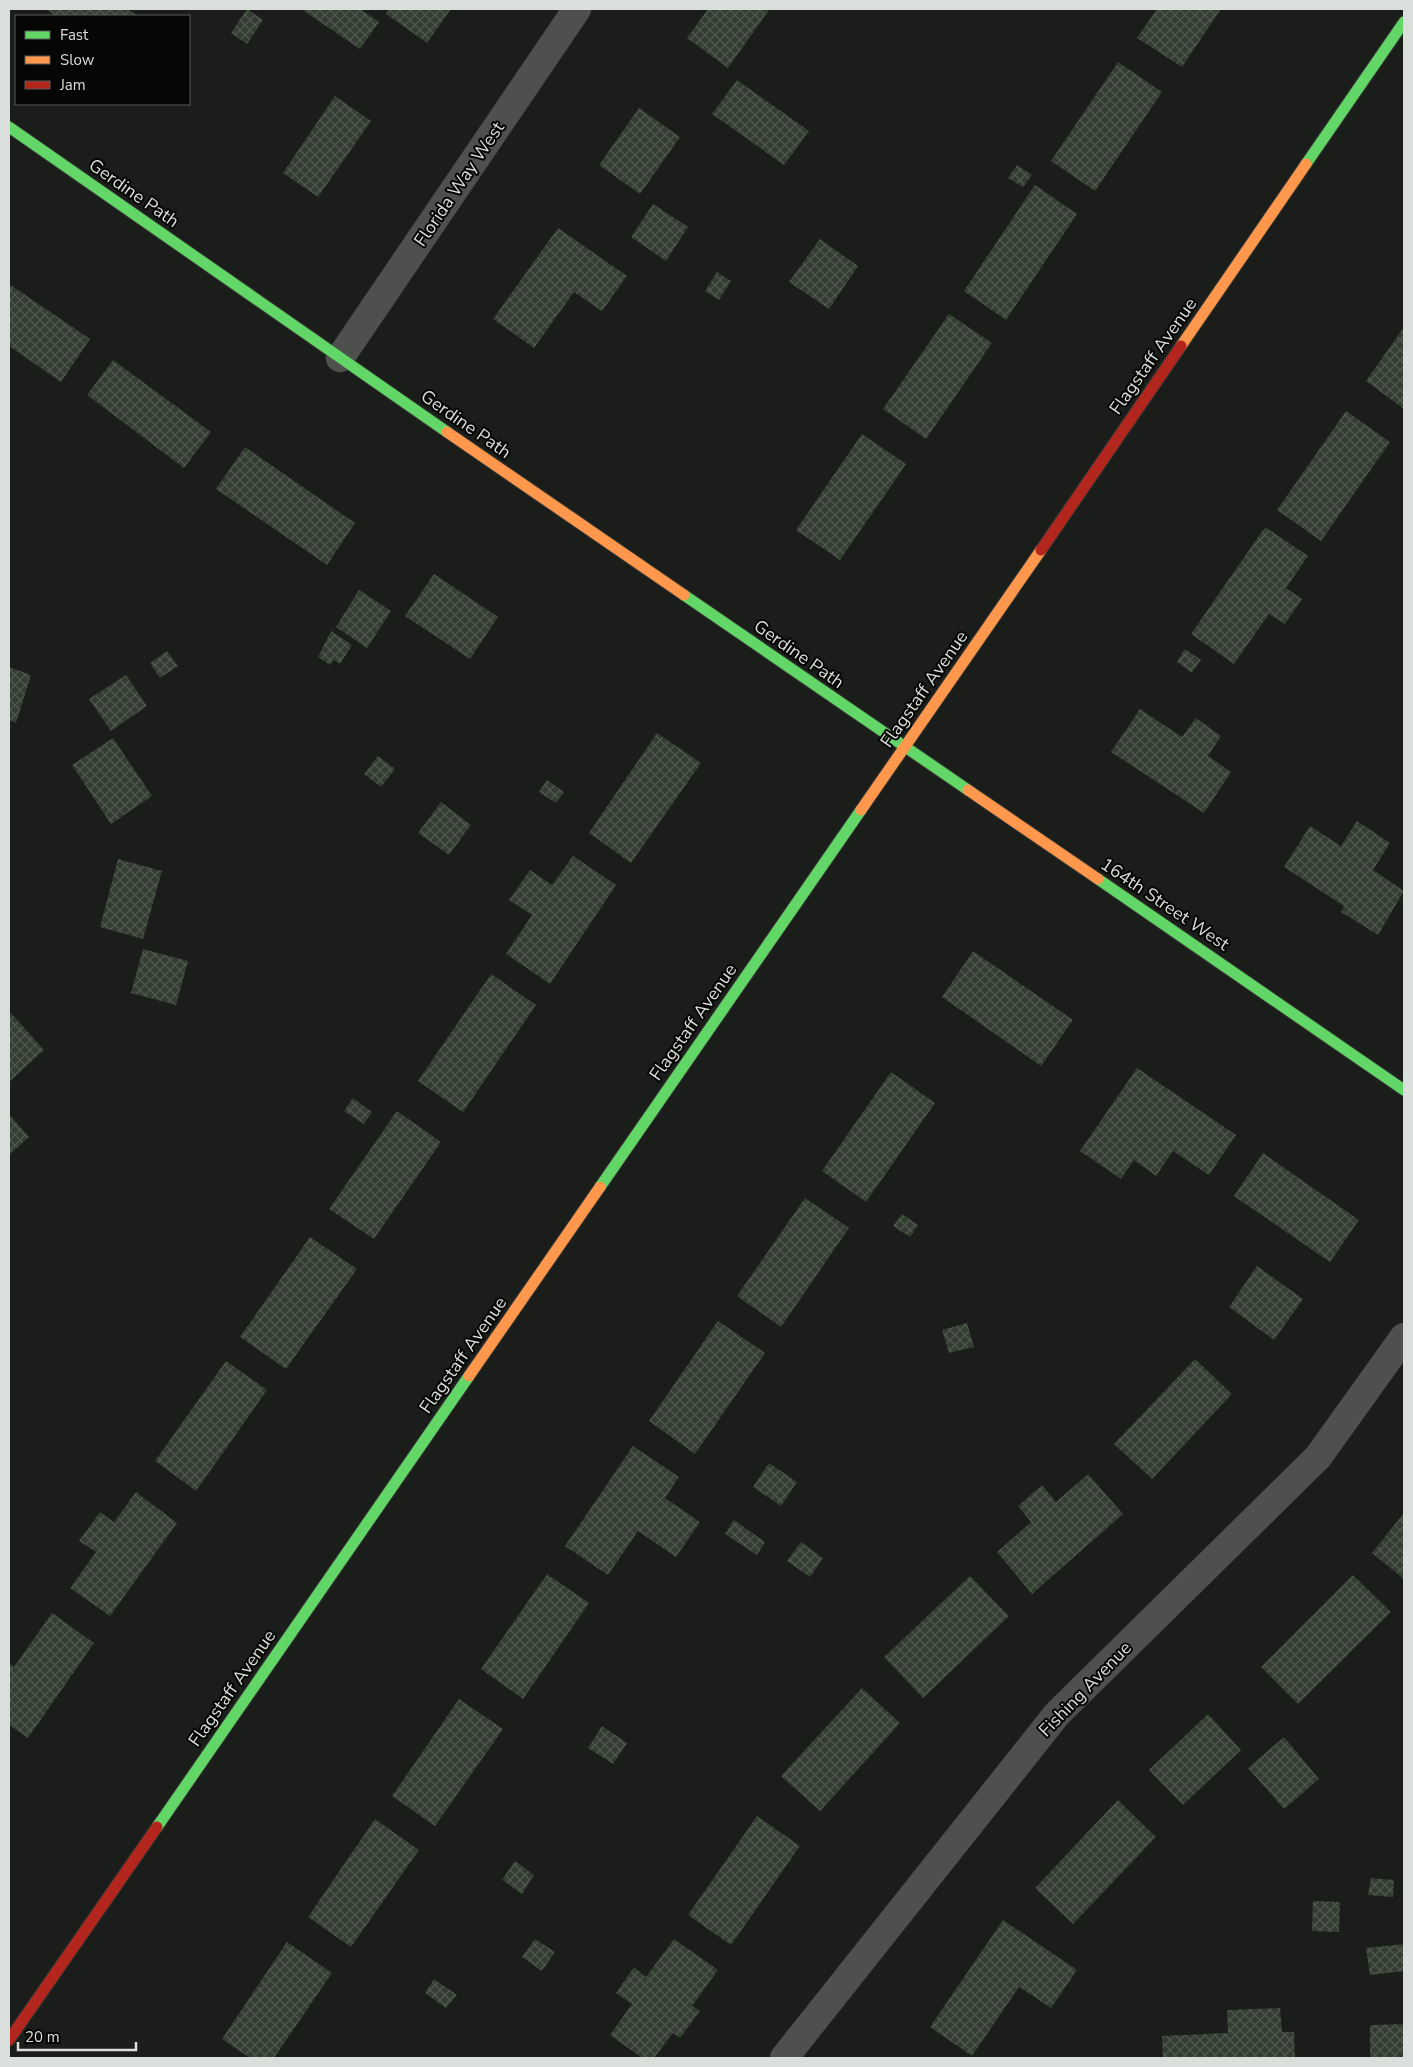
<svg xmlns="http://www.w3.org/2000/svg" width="1413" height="2067" viewBox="0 0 1413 2067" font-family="'Nunito Sans',sans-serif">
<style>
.building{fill:url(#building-cross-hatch)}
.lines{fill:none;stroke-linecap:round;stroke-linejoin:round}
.street-casing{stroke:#343633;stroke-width:29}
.fast-casing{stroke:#343633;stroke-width:13}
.slow-casing{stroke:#343633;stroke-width:13}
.jam-casing{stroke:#343633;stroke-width:13}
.street{stroke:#4d504d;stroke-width:28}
.fast{stroke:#63d668;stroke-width:11}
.slow{stroke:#ff974d;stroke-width:11}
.jam{stroke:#b3261e;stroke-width:11}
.labels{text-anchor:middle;stroke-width:4;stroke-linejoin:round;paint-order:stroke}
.street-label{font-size:18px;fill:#dbdfdb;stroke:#060705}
</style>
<defs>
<pattern id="building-cross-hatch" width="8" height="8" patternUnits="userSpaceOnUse" patternTransform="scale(1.25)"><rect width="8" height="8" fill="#333d31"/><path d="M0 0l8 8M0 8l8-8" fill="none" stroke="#50594e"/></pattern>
</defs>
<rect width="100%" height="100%" fill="#1a1d19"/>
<g class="building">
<polygon points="47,9 127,9 138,16 55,16"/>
<polygon points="247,9 263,20 247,44 231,33"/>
<polygon points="301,9 360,9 379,22 360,49"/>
<polygon points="389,9 451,9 427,43 386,14"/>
<polygon points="708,9 769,10 728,68 687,38"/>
<polygon points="1157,9 1221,9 1182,67 1137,38"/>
<polygon points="1118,62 1162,92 1095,191 1051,161"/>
<polygon points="737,80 809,131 784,165 712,114"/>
<polygon points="335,96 371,121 318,197 283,173"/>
<polygon points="639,108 680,137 640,194 599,165"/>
<polygon points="1017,165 1032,175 1023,187 1008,178"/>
<polygon points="1035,185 1077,214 1006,320 964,291"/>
<polygon points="653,204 688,227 666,261 631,237"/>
<polygon points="558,228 627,276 602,311 574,292 534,348 493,319"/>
<polygon points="820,239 858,266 829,309 789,282"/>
<polygon points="717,272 731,281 719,300 705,291"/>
<polygon points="9,284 90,339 61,382 9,346"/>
<polygon points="949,314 992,343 926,439 883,409"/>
<polygon points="1404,327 1404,409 1366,381"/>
<polygon points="113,360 211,432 184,468 87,395"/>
<polygon points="1346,411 1390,442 1321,541 1277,510"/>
<polygon points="862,434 906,464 840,560 796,530"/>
<polygon points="245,447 355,523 327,565 216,489"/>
<polygon points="1265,527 1308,556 1286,588 1302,599 1285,624 1269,614 1234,664 1191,634"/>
<polygon points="434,574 498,617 470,659 405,616"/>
<polygon points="359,590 391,611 367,648 336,627"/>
<polygon points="331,631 352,645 340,664 334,660 330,665 318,657"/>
<polygon points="1185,649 1201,660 1192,673 1177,662"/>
<polygon points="167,651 178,666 160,678 150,663"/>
<polygon points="9,667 31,675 16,723 9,720"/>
<polygon points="126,675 147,706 111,731 89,699"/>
<polygon points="1140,709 1182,737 1196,718 1221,736 1208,756 1231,772 1204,813 1111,752"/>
<polygon points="657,733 701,763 631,863 589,833"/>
<polygon points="113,738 152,796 111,824 72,765"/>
<polygon points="378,756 395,769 381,787 364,774"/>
<polygon points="547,780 564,792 556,803 539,792"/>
<polygon points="441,802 471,825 449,855 418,833"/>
<polygon points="1357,821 1390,843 1373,870 1404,891 1378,935 1341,912 1344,906 1284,867 1310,826 1341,846"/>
<polygon points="573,856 616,885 550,984 506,954 532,915 509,900 530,870 552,885"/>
<polygon points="118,859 162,871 143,939 100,927"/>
<polygon points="143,949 188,961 176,1005 131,993"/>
<polygon points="973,951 1073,1020 1041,1066 942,997"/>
<polygon points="491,974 536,1005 463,1112 418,1081"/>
<polygon points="11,1013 44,1050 9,1082 9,1015"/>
<polygon points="1137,1068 1236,1135 1209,1175 1173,1151 1156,1176 1134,1160 1121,1179 1080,1151"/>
<polygon points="891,1072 935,1103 866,1202 822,1171"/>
<polygon points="353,1098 372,1112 364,1124 344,1111"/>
<polygon points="397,1111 441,1142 374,1239 329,1209"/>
<polygon points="9,1114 29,1137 9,1155"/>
<polygon points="1263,1153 1359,1220 1330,1262 1234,1196"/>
<polygon points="805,1198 849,1228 781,1327 737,1296"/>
<polygon points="902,1214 918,1225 910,1237 893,1226"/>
<polygon points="310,1237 357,1269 286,1369 240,1337"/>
<polygon points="1257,1266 1303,1299 1274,1340 1229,1307"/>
<polygon points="718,1321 765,1353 695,1454 649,1421"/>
<polygon points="967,1323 974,1347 949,1353 942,1330"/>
<polygon points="1195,1359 1232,1394 1152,1479 1114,1444"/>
<polygon points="226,1361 267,1390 196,1491 155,1461"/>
<polygon points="633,1446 679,1477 665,1498 700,1522 676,1557 638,1531 608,1575 565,1546"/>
<polygon points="769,1463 797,1482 781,1506 753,1487"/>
<polygon points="1088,1474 1123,1514 1032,1594 997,1552 1031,1522 1018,1506 1042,1485 1056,1502"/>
<polygon points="136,1492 177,1523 110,1616 70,1588 96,1552 79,1541 100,1512 114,1522"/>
<polygon points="1404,1513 1404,1579 1372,1553"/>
<polygon points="734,1520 765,1542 757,1555 725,1534"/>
<polygon points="801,1542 823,1558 810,1577 787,1561"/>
<polygon points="547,1574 589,1603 523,1699 481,1669"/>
<polygon points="1353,1575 1391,1612 1298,1704 1261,1667"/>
<polygon points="970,1576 1009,1616 923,1698 884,1657"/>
<polygon points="52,1613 94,1643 28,1738 9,1725 9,1663 14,1667"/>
<polygon points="862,1688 900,1723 820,1811 781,1776"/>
<polygon points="459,1699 503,1729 435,1826 392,1796"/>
<polygon points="1208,1714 1241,1750 1183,1805 1149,1770"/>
<polygon points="602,1726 627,1743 613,1764 588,1748"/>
<polygon points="1284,1737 1319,1779 1284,1809 1248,1768"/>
<polygon points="1118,1800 1156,1837 1073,1924 1035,1888"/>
<polygon points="757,1816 800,1846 731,1945 688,1915"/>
<polygon points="375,1819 419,1850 351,1947 308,1917"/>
<polygon points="515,1861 534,1875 522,1894 502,1880"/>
<polygon points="1371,1878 1394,1880 1393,1897 1368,1895"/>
<polygon points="1313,1901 1340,1902 1339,1932 1312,1931"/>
<polygon points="1003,1920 1077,1970 1051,2008 1019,1987 972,2056 930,2027"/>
<polygon points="535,1939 555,1952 542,1971 522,1957"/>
<polygon points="674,1939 718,1970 692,2006 700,2011 680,2038 673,2033 654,2058 642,2058 610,2035 632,2004 616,1993 634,1967 646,1977"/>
<polygon points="287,1942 332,1973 274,2058 250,2058 222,2039"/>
<polygon points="1404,1944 1404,1971 1370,1975 1366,1948"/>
<polygon points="434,1979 457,1995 446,2008 425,1993"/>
<polygon points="1280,2008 1282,2032 1294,2032 1295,2058 1163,2058 1162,2036 1228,2033 1227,2010"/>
<polygon points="1404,2024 1404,2058 1370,2058 1370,2025"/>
</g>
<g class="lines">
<g class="street-casing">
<g id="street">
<polyline points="340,358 577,9"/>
<polyline points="784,2058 1057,1714 1318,1457 1404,1337"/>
</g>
</g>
<g class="fast-casing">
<g id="fast">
<polyline points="9,127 447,432"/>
<polyline points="1306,164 1404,22"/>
<polyline points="684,595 968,790"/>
<polyline points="1098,879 1404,1090"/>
<polyline points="600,1187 861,810"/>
<polyline points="157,1827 469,1376"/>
</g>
</g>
<g class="slow-casing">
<g id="slow">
<polyline points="1181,346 1306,164"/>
<polyline points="447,432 684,595"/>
<polyline points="968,790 1098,879"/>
<polyline points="861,810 1041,550"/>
<polyline points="469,1376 600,1187"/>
</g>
</g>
<g class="jam-casing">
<g id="jam">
<polyline points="1041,550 1181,346"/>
<polyline points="9,2040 157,1827"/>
</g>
</g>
<use href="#street" class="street"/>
<use href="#fast" class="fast"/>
<use href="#slow" class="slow"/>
<use href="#jam" class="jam"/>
</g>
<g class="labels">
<g class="street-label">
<text transform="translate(459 184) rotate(-56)" y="6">Florida Way West</text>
<text transform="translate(134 193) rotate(35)" y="6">Gerdine Path</text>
<text transform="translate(1153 356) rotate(-55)" y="6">Flagstaff Avenue</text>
<text transform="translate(466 424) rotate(35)" y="6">Gerdine Path</text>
<text transform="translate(799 654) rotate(35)" y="6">Gerdine Path</text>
<text transform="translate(924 689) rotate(-55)" y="6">Flagstaff Avenue</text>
<text transform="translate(1165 904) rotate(34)" y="6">164th Street West</text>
<text transform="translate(693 1022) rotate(-55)" y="6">Flagstaff Avenue</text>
<text transform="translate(463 1355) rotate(-55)" y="6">Flagstaff Avenue</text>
<text transform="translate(232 1688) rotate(-55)" y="6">Flagstaff Avenue</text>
<text transform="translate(1085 1689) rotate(-46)" y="6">Fishing Avenue</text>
</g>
</g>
<rect width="1413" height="2067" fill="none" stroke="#dbdfdb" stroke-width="20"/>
<rect x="15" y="15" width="175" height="90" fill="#060705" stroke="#5b5d5b"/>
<rect x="25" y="31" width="25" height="8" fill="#63d668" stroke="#5b5d5b"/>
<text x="60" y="40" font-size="15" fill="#dbdfdb">Fast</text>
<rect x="25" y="56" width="25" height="8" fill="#ff974d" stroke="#5b5d5b"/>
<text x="60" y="65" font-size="15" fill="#dbdfdb">Slow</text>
<rect x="25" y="81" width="25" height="8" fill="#b3261e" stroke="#5b5d5b"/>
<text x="60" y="90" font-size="15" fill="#dbdfdb">Jam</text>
<path d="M18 2042v8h118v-8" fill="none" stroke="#dbdfdb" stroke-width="2.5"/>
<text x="25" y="2042" font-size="15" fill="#dbdfdb" stroke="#060705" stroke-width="4" paint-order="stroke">20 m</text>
</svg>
